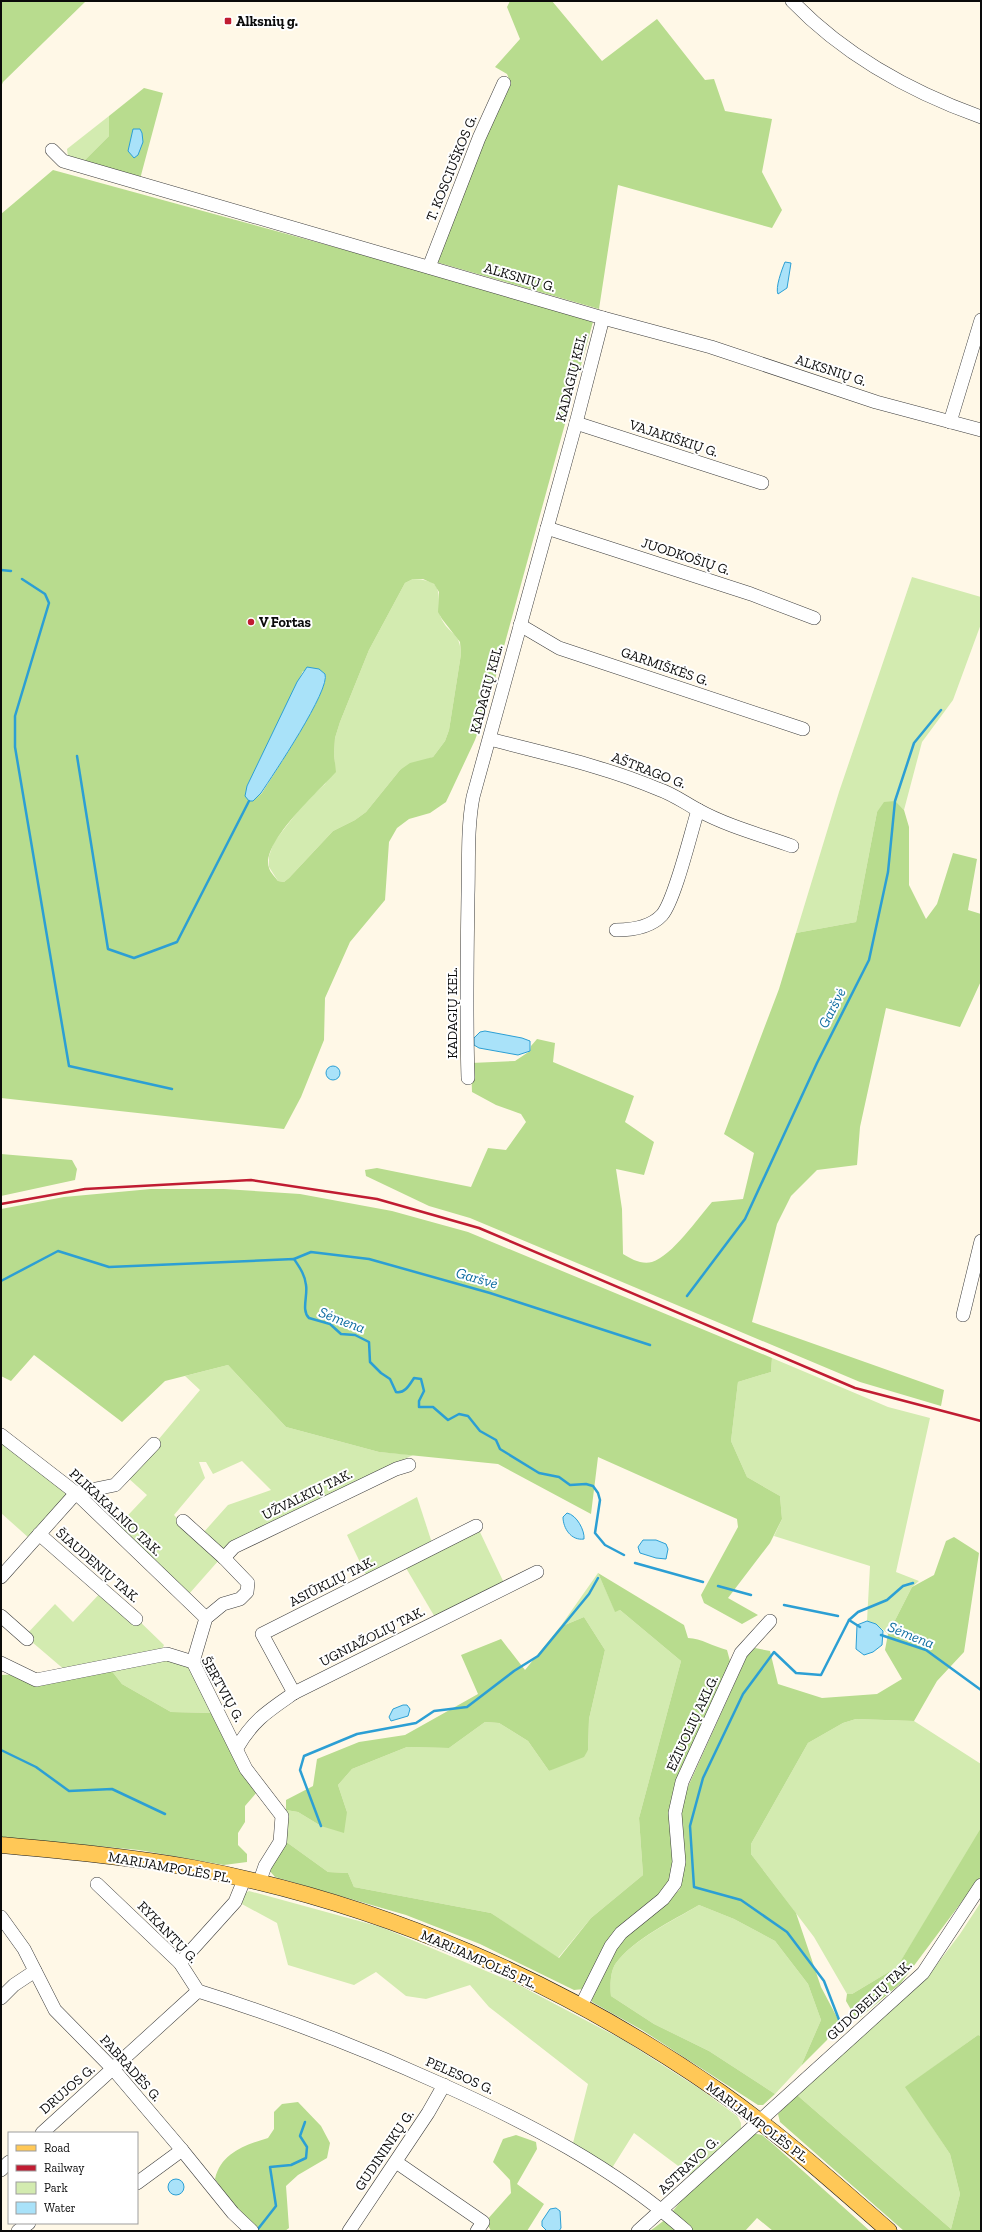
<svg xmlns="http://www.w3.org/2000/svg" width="982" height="2232" viewBox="0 0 982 2232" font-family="'Zilla Slab',serif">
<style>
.green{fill:#d3ebb0}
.forest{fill:#b8dc8e;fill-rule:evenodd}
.water{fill:#a9e2f9;stroke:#2c9fd4}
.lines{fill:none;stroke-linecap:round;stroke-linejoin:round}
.stream{stroke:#2c9fd4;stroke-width:2.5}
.minor-casing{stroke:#3d3d3d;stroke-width:14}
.major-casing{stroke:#1b1b1b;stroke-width:17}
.minor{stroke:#fff;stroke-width:13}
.major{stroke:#ffc857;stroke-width:16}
.rail{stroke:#c01c32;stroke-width:2.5}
.poi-dot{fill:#c01c32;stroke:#fff;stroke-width:1.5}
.labels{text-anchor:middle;stroke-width:4;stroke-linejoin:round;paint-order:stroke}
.poi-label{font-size:14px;font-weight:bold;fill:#0a0a0a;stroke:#fff;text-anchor:start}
.street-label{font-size:14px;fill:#0a0a0a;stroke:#fff}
.water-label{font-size:15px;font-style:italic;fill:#0f6da1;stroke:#fff}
</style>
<rect width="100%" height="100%" fill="#fff8e7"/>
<g class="green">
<polygon points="109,116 109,136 83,162 68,157 67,149"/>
<polygon points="912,577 981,597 981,624 978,632 953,700 922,742 904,810 894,801 877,812 856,922 796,933 839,792"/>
<path d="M413,579c39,1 19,23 29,41 9,16 18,12 19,34l-12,76 -4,11 -12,16 -33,13 -34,42 -11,8 -22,11 -44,47 -5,4 -6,-1 -9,-14v-11l5,-14 32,-41 19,-17 10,-21 -1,-9 1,-16 5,-16 29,-72 36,-67z"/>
<polygon points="772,1358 888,1407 930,1418 896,1572 919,1581 912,1587 888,1634 876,1624 867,1621 870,1566 774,1536 782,1519 780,1496 747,1477 731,1441 738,1382 771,1372"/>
<polygon points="228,1365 286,1427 379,1452 413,1455 235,1542 221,1551 203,1533 228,1505 271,1490 242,1461 213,1474 206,1462 199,1462 205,1478 174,1515 219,1560 189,1594 116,1528 147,1495 127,1477 200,1390 185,1376"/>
<polygon points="1,1436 68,1493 29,1538 1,1513"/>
<polygon points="417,1497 433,1546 367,1577 347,1535"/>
<polygon points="479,1530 505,1585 436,1619 406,1568"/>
<polygon points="598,1573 615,1611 620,1610 681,1661 639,1818 643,1875 591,1918 558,1958 491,1913 354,1887 348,1873 328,1872 285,1841 286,1810 298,1812 321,1826 347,1812 338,1785 352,1769 407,1747 449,1748 485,1722 499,1723 528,1741 549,1771 588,1750 589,1719 605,1650 584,1617 560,1627"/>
<polygon points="105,1588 164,1645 161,1651 66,1671 25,1636 55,1604 73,1622"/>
<polygon points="153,1658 180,1661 189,1668 214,1713 171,1712 122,1684 111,1670"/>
<polygon points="856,1719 914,1721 981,1764 980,1833 897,1967 852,1994 847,1994 814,1937 751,1854 751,1844 808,1743 843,1723"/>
<polygon points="249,1891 381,1927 515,1983 625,2041 700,2089 737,2116 741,2123 741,2129 693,2177 634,2133 612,2168 573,2143 588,2084 489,2007 470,1985 426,1999 406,1996 376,1972 354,1985 288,1965 277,1923 240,1903 245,1893"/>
<polygon points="981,1902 981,2036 978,2035 906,2087 950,2154 960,2194 951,2229 797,2095 925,1980 960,1934"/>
<path d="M699,1905l35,14 41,22 33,43 13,36 -20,46 -26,28 -66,-43 -55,-27 -43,-28c-1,-9 -1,-25 5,-33 19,-25 57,-42 83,-58z"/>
</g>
<g class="forest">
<polygon points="1,1 86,1 3,82 1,87"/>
<polygon points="510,1 552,1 602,61 657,19 705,80 714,79 725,111 772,119 762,172 782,210 772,228 618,185 599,309 436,262 485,138 511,84 507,74 495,67 520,39 507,7"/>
<polygon points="144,88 163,93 140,179 83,162 109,136 109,116"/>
<path d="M53,170l541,148 -105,383 -14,39 -29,62 -16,11 -21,6 -12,9 -8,14 -4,58 -35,42 -25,56 -1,42 -23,57 -17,32 -283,-31v-884zM413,579h10l11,5 5,8 -1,20 4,7 18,23 1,12 -12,76 -4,11 -12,16 -23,6 -10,7 -34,42 -11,8 -22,11 -44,47 -5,4 -6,-1c-3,-4 -8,-9 -9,-13 -9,-25 52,-79 67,-96l-2,-18 1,-16 5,-16 29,-72 36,-67zM303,671l22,3c6,15 -52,101 -63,119l-9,8 -6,-15z"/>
<path d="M895,801l9,9 5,17v58l17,34 11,-15 16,-51 24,6 -9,51 13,4v67l-21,46 -74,-19 -26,119 -3,38 -40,5 -26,26 -14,28 -25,98 192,68 -3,16 -81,-24 -390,-164 -41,-12 -63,-30 -1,-6 12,-2 94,19 17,-39 18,2 20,-28 -5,-8 -25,-9 -24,-13 -1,-29 44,-2 15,-10 1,-5 6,-7 18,4 -2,19 81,34 -9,26 29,20 -10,33 -28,-6 6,40 1,45c8,5 19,11 29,8 20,-6 46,-44 60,-60l31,-3 11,-46 -30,-19 55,-145 17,-56 60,-11 21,-110 7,-10z"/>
<polygon points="1,1154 72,1160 77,1169 75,1180 1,1196"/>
<polygon points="151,1189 224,1189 300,1194 392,1211 468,1232 772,1358 771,1372 738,1382 731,1441 747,1477 780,1496 782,1519 770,1543 728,1598 758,1615 742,1624 704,1603 701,1595 738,1527 737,1519 598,1457 591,1514 498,1464 379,1452 286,1427 228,1365 165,1381 122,1422 34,1355 11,1381 1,1376 1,1209 64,1197"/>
<path d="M954,1537l25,16 -15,99 -27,29 -23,40 -58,-2 -13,4 -35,20 -57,101v10l45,59 25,74 18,34 -12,19 -26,26 20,-46 -13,-36 -33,-43 -41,-22 -35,-14c-27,16 -64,33 -83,58 -6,8 -6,24 -5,33l43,28 55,27 66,43 -12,11h-5l-116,-75 -50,-28v-7l20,-42 22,-27 33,-24 13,-13 3,-16 -3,-53 2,-20 65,-144 8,-8 15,3 8,33 44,14 55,-4 25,-15 -17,-29 3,-16 24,-47 22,-12 12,-34z"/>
<path d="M598,1573l86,52 4,13c13,0 26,9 39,12l3,11 -49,110 -7,98 -5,17 -42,35 -43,68 -10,1 -94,-46 -74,-29 -131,-38 -7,-8 17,-28 43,31 20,1 6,14 137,26 68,45 32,-40 52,-43 -4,-57 42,-157 -61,-51 -5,2z"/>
<polygon points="584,1617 605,1650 589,1719 588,1750 584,1757 549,1771 528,1741 499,1723 485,1722 449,1748 407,1747 352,1769 338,1785 347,1812 344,1833 321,1826 298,1812 286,1810 286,1800 313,1786 317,1759 359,1742 405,1735 478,1694 461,1655 501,1639 525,1670 560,1627"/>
<polygon points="111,1670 122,1684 171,1712 214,1713 257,1792 245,1806 245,1822 238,1833 238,1845 247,1854 247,1862 224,1865 139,1850 1,1837 1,1675"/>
<polygon points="981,1828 981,1876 901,1983 857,2020 846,2001 847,1994 852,1994 897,1967"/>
<polygon points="978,2035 981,2036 981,2231 904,2231 780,2122 778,2114 797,2095 951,2229 960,2194 950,2154 905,2087"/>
<path d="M298,2102l23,24 9,17 -3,15 -29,17 -12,11 3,42 -4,3h-25l-32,-33 -13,-19c6,-26 30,-34 53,-41l6,-9v-17l8,-8z"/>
<polygon points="752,2133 762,2135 774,2145 870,2231 773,2231 757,2218 745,2231 650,2231 666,2219 682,2200"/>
<polygon points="516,2135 536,2142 537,2149 517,2184 544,2204 527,2231 491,2231 486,2221 511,2193 510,2180 493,2162 503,2139"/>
</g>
<g class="water">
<polygon points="133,129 140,129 142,133 143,142 138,155 134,158 128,151"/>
<path d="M785,262l6,1 -4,25 -9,6c-3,-6 4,-25 7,-32z"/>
<path d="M307,667l12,2 6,5c6,15 -52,101 -64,119l-8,8h-4l-4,-5 2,-10 50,-104z"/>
<polygon points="485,1031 522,1038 530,1041 530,1051 518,1055 479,1048 474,1045 474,1038 480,1032"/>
<circle cx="333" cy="1073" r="7"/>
<path d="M567,1513c10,2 18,18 17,26 -13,2 -21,-11 -21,-22z"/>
<polygon points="643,1540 656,1540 666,1544 668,1549 666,1559 656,1558 640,1553 638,1547"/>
<polygon points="867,1621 876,1624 883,1631 882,1645 873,1652 864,1655 856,1649 857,1625"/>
<polygon points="403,1705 407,1705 410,1709 408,1716 391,1721 389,1717 393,1709"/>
<circle cx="176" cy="2187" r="8"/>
<polygon points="556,2208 560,2211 561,2228 559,2231 547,2231 542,2226 542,2221 550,2209"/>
</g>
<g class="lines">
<g class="stream">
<polyline points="1,570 11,571"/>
<polyline points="22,579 45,594 49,603 15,716 15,747 69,1066 172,1089"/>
<polyline points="77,756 108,949 134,958 177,942 249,801"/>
<polyline points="294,1259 311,1252 369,1259 490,1293 650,1345"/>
<path d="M1,1281l57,-30 51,16 185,-8c6,9 11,16 12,26 2,11 -5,25 3,33l21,6 11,10 14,1 14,7 1,20 11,11 9,6 6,13c9,2 14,-8 18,-14l7,1 3,12 -5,10v6h14l15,13 11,-6 9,2 12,15 16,9 4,9 39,24 20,4 11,8 16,-1 7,2 5,7 2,7 -5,33 10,12 19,10"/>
<polyline points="687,1296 745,1219 817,1063 869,960 888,872 895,801 914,743 941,710"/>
<polyline points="635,1563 703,1582"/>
<polyline points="718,1586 751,1595"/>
<polyline points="784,1605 838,1616"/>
<polyline points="849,1620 860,1627"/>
<polyline points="881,1635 926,1650 981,1690"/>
<polyline points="1,1750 36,1767 69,1791 112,1789 165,1814"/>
<polyline points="321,1826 300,1770 304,1756 357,1734 416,1723 434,1711 467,1707 514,1671 538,1656 589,1594 598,1578"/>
<polyline points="843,2030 824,1981 787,1932 741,1900 694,1887 690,1826 703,1778 743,1694 774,1652 796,1673 821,1675 849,1620 858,1612 887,1600 903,1586 913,1583"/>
<polyline points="258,2229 276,2206 270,2167 291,2165 306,2158 307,2147 300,2136 305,2122"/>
</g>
<g class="minor-casing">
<g id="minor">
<path d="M792,1c52,54 119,91 189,116"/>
<polyline points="52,150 63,161 603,318 711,347 876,402 981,430"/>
<polyline points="429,267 479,138 504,83"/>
<polyline points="950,422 981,320"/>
<polyline points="576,423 762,483"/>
<polyline points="547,528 751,594 814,618"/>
<polyline points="520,625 559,648 803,729"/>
<path d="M490,739c56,15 114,27 168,50 15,5 27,14 40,21 29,16 63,25 94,36"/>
<path d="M616,930c16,0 34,-2 46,-15 13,-15 29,-83 36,-105"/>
<path d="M468,1078c-2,-61 -1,-122 0,-183 1,-33 -1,-66 5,-98l103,-374 27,-105"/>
<polyline points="963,1315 981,1241"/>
<polyline points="1,1435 76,1493 206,1618"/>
<polyline points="183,1521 224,1558 248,1583 247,1592 240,1599 223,1604 206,1618 193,1662"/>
<polyline points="39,1534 136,1619"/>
<polyline points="224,1558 234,1547 396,1469 409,1465"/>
<polyline points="1,1577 76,1493 115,1485 154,1444"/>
<polyline points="1,1616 27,1639"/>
<polyline points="1,1663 36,1680 167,1654 193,1662 246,1769 282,1816 280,1842 265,1866 259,1883"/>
<polyline points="294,1693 262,1634 476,1526"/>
<path d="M237,1748c16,-28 31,-37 57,-55l243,-121"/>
<polyline points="1,1917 24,1949 55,2010 114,2070 182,2150 233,2213 252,2231"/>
<polyline points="180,1963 235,1902 244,1880"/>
<path d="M198,1991c83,26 164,57 243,93 87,39 172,83 245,147"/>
<polyline points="1,1998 14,1985 35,1971"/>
<polyline points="581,2006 611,1946 621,1933 663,1899 675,1883 679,1862 675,1813 682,1782 741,1653 770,1621"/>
<polyline points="42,2133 198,1991 180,1963 97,1884"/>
<polyline points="396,2162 483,2222 477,2231"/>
<polyline points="1,2170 9,2162"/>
<polyline points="137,2183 182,2150"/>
<polyline points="18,2231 29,2223"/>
<polyline points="349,2231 428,2113 444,2085"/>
<polyline points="638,2231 923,1973 981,1885"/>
</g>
</g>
<g class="major-casing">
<path id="major" d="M1,1845c64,6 129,12 192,23 189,35 371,115 527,224 60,42 114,91 169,139"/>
</g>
<use href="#minor" class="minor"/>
<use href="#major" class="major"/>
<polyline class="rail" points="1,1204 85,1189 251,1180 377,1199 479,1228 855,1388 981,1421"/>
</g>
<g class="poi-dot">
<rect x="224" y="17" width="8" height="8" rx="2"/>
<circle cx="251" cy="622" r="4"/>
</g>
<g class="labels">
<g class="poi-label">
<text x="236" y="26">Alksnių g.</text>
<text x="259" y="627">V Fortas</text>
</g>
<g class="street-label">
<text transform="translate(451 168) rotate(-68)" y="5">T. KOSCIUŠKOS G.</text>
<text transform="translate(520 277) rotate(16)" y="5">ALKSNIŲ G.</text>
<text transform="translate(831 370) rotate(18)" y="5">ALKSNIŲ G.</text>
<text transform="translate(571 377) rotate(-76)" y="5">KADAGIŲ KEL.</text>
<text transform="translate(674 438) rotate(18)" y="5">VAJAKIŠKIŲ G.</text>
<text transform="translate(686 556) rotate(18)" y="5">JUODKOŠIŲ G.</text>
<text transform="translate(665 666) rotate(19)" y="5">GARMIŠKĖS G.</text>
<text transform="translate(486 689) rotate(-75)" y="5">KADAGIŲ KEL.</text>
<text transform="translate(649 770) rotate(21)" y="5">AŠTRAGO G.</text>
<text transform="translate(452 1013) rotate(-90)" y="5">KADAGIŲ KEL.</text>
<text transform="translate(307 1494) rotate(-26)" y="5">UŽVALKIŲ TAK.</text>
<text transform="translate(116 1512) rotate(43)" y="5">PLIKAKALNIO TAK.</text>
<text transform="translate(98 1565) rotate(41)" y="5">ŠIAUDENIŲ TAK.</text>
<text transform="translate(332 1581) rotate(-27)" y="5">ASIŪKLIŲ TAK.</text>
<text transform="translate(372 1636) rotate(-27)" y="5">UGNIAŽOLIŲ TAK.</text>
<text transform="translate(223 1689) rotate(61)" y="5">ŠERTVIŲ G.</text>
<text transform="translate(692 1723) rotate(-65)" y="5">EŽIUOLIŲ AKLG.</text>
<text transform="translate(170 1867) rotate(10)" y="5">MARIJAMPOLĖS PL.</text>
<text transform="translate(168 1932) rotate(46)" y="5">RYKANTŲ G.</text>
<text transform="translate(479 1959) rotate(24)" y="5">MARIJAMPOLĖS PL.</text>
<text transform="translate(869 2000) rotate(-43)" y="5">GUDOBELIŲ TAK.</text>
<text transform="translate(131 2068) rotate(48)" y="5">PABRADĖS G.</text>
<text transform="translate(460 2075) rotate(24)" y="5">PELESOS G.</text>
<text transform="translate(67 2089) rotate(-41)" y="5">DRUJOS G.</text>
<text transform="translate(758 2122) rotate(37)" y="5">MARIJAMPOLĖS PL.</text>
<text transform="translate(384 2150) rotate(-56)" y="5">GUDININKŲ G.</text>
<text transform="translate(688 2165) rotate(-43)" y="5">ASTRAVO G.</text>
</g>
<g class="water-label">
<text transform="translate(832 1008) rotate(-63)" y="5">Garšvė</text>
<text transform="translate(477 1278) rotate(16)" y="5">Garšvė</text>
<text transform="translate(342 1320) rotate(21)" y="5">Sėmena</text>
<text transform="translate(911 1635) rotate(22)" y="5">Sėmena</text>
</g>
</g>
<rect width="982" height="2232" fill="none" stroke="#0a0a0a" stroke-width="4"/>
<rect x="8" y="2132" width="130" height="92" fill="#ffffff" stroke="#9d9d9d"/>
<rect x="16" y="2145" width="20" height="6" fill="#ffc857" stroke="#9d9d9d"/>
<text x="44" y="2152" font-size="12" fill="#0a0a0a">Road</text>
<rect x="16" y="2165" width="20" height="6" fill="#c01c32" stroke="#9d9d9d"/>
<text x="44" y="2172" font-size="12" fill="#0a0a0a">Railway</text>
<rect x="16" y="2182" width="20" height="12" fill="#d3ebb0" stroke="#9d9d9d"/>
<text x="44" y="2192" font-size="12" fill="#0a0a0a">Park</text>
<rect x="16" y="2202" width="20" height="12" fill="#a9e2f9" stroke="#9d9d9d"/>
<text x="44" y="2212" font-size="12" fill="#0a0a0a">Water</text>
</svg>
